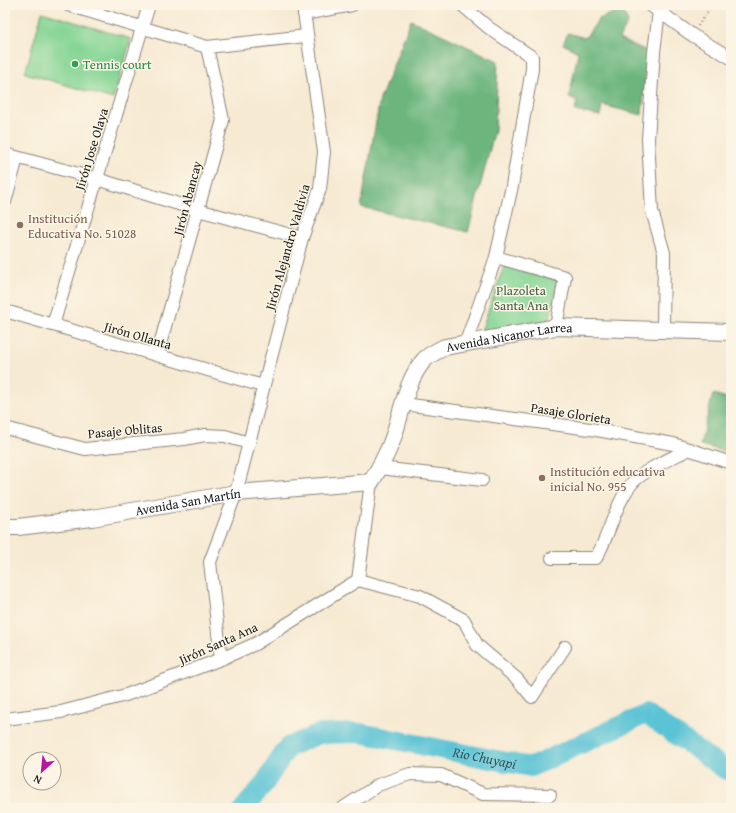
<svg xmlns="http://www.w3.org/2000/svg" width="736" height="813" viewBox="0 0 736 813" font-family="'Gentium Book Plus',serif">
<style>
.green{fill:#86d595;stroke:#517858}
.forest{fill:#6cb67e;stroke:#44694d}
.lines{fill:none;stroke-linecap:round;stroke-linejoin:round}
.river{stroke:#5ac3d5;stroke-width:20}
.minor-casing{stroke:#8a8378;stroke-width:14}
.major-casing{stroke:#8a8378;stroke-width:18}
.path{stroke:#8a8378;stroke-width:2;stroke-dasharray:1 3;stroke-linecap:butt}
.minor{stroke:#fff;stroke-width:12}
.major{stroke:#fff;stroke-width:16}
.leisure-dot{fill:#2e9e5b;stroke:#fcf5e5;stroke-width:1.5}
.education-dot{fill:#8d6e63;stroke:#fcf5e5;stroke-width:1.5}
.labels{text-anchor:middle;stroke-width:3;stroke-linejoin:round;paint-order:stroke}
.leisure-label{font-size:13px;fill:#27864d;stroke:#fcf5e5;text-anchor:start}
.street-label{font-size:13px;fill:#1c1c1c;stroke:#fcf5e5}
.education-label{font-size:13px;fill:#785e54;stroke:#fcf5e5;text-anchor:start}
.park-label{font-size:13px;fill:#415d46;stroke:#fcf5e5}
.water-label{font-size:14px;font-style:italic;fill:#32565d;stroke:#fcf5e5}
</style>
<rect width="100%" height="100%" fill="#fcf5e5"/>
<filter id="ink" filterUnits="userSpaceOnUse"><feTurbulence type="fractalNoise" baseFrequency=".025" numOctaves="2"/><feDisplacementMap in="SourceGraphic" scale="8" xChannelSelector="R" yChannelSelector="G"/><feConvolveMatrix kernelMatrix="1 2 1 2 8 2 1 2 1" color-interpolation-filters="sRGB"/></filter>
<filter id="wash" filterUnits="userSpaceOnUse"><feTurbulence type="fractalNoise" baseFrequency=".012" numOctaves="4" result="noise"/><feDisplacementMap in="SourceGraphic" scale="16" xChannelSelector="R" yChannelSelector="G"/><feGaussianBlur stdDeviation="0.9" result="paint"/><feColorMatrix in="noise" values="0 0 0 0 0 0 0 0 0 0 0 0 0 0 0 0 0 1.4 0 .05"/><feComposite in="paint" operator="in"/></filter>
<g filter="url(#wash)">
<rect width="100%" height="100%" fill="#f7ead3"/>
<g class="green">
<polygon points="42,12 131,39 113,99 25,73"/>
<polygon points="504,266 558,280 549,322 481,331"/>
</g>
<g class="forest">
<polygon points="622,9 628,22 619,39 647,51 642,115 602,105 600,116 575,111 577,100 569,98 578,52 563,44 568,33 585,38 599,19"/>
<polygon points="411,20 498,61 495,130 468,232 361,207 380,99"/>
<polygon points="713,394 731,399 731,453 700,445"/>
</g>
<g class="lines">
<path class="river" id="s1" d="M244,808l18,-21 26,-40 31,-13 41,-1 171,34 115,-53 80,56 5,-1"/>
</g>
</g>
<g filter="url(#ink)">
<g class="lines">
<g class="minor-casing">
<g id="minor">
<polyline points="68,5 207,47 306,36"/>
<polyline points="462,5 489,28 532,57 532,69 512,186 496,257 565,277 556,327"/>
<polyline points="650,5 692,35 731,58"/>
<polyline points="659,11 654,52 648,139 652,211 664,253 663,329"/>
<polyline points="304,14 352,5"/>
<polyline points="5,154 97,179 198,210 302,238"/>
<polyline points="5,202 17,158"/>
<polyline points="5,311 263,386"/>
<polyline points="53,325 149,5"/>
<polyline points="466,342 496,257"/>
<polyline points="157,355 223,120 207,47"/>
<polyline points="404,404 597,430 673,444 731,463"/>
<polyline points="5,428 85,449 184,439 205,435 225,436 249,443"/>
<polyline points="380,468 482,480"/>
<path d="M552,558h44c14,-24 19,-55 37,-76 11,-12 41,-25 56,-33"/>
<polyline points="358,580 420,596 464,620 477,645 517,679 532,697 565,647"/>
<polyline points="221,659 210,562 236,493 302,238 320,189 324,152 303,5"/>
<polyline points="5,719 61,712 126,695 221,659 255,644 358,580 371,482"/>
<polyline points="343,808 378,785 410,774 441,775 483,794 550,795"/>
</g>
</g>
<g class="major-casing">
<g id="major">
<path id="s2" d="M5,527h13l74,-9 144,-25 135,-11c9,-15 18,-31 23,-47 8,-24 13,-56 30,-75 6,-6 13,-9 21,-13l111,-20 175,5"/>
</g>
</g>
<polyline class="path" points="698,26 712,5"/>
<use href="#minor" class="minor"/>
<use href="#major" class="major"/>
</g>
</g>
<circle class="leisure-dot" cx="75" cy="64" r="4"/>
<g class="education-dot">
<circle cx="20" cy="225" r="4"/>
<circle cx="542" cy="478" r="4"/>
</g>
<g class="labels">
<g class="leisure-label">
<text x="83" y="69">Tennis court</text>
</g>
<g class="street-label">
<text transform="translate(91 149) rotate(-73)" y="5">Jirón Jose Olaya</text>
<text transform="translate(187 198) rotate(-75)" y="5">Jirón Abancay</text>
<text transform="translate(287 247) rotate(-74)" y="5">Jirón Alejandro Valdivia</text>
<text transform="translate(138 335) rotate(16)" y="5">Jirón Ollanta</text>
<text dy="5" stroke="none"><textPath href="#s2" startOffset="593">Avenida Nicanor Larrea</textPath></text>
<text transform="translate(571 413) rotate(9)" y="5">Pasaje Glorieta</text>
<text transform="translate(125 430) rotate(-5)" y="5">Pasaje Oblitas</text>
<text dy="5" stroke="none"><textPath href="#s2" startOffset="185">Avenida San Martín</textPath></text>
<text transform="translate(218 643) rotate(-24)" y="5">Jirón Santa Ana</text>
</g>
<g class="education-label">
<text x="28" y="223">Institución<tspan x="28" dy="15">Educativa No. 51028</tspan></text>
<text x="550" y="476">Institución educativa<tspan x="550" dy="15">inicial No. 955</tspan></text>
</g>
<g class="park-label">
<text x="521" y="295">Plazoleta<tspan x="521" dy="15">Santa Ana</tspan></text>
</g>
<g class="water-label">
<text dy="5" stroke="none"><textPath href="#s1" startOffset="277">Rio Chuyapi</textPath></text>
</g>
</g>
<rect width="736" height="813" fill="none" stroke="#fcf5e5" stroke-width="20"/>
<g transform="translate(42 771) rotate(207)"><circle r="19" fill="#fcf5e5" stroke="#a29e95"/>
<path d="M0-3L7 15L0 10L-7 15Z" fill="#b5179e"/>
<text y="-6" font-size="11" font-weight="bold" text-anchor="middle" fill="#1c1c1c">N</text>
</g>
</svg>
